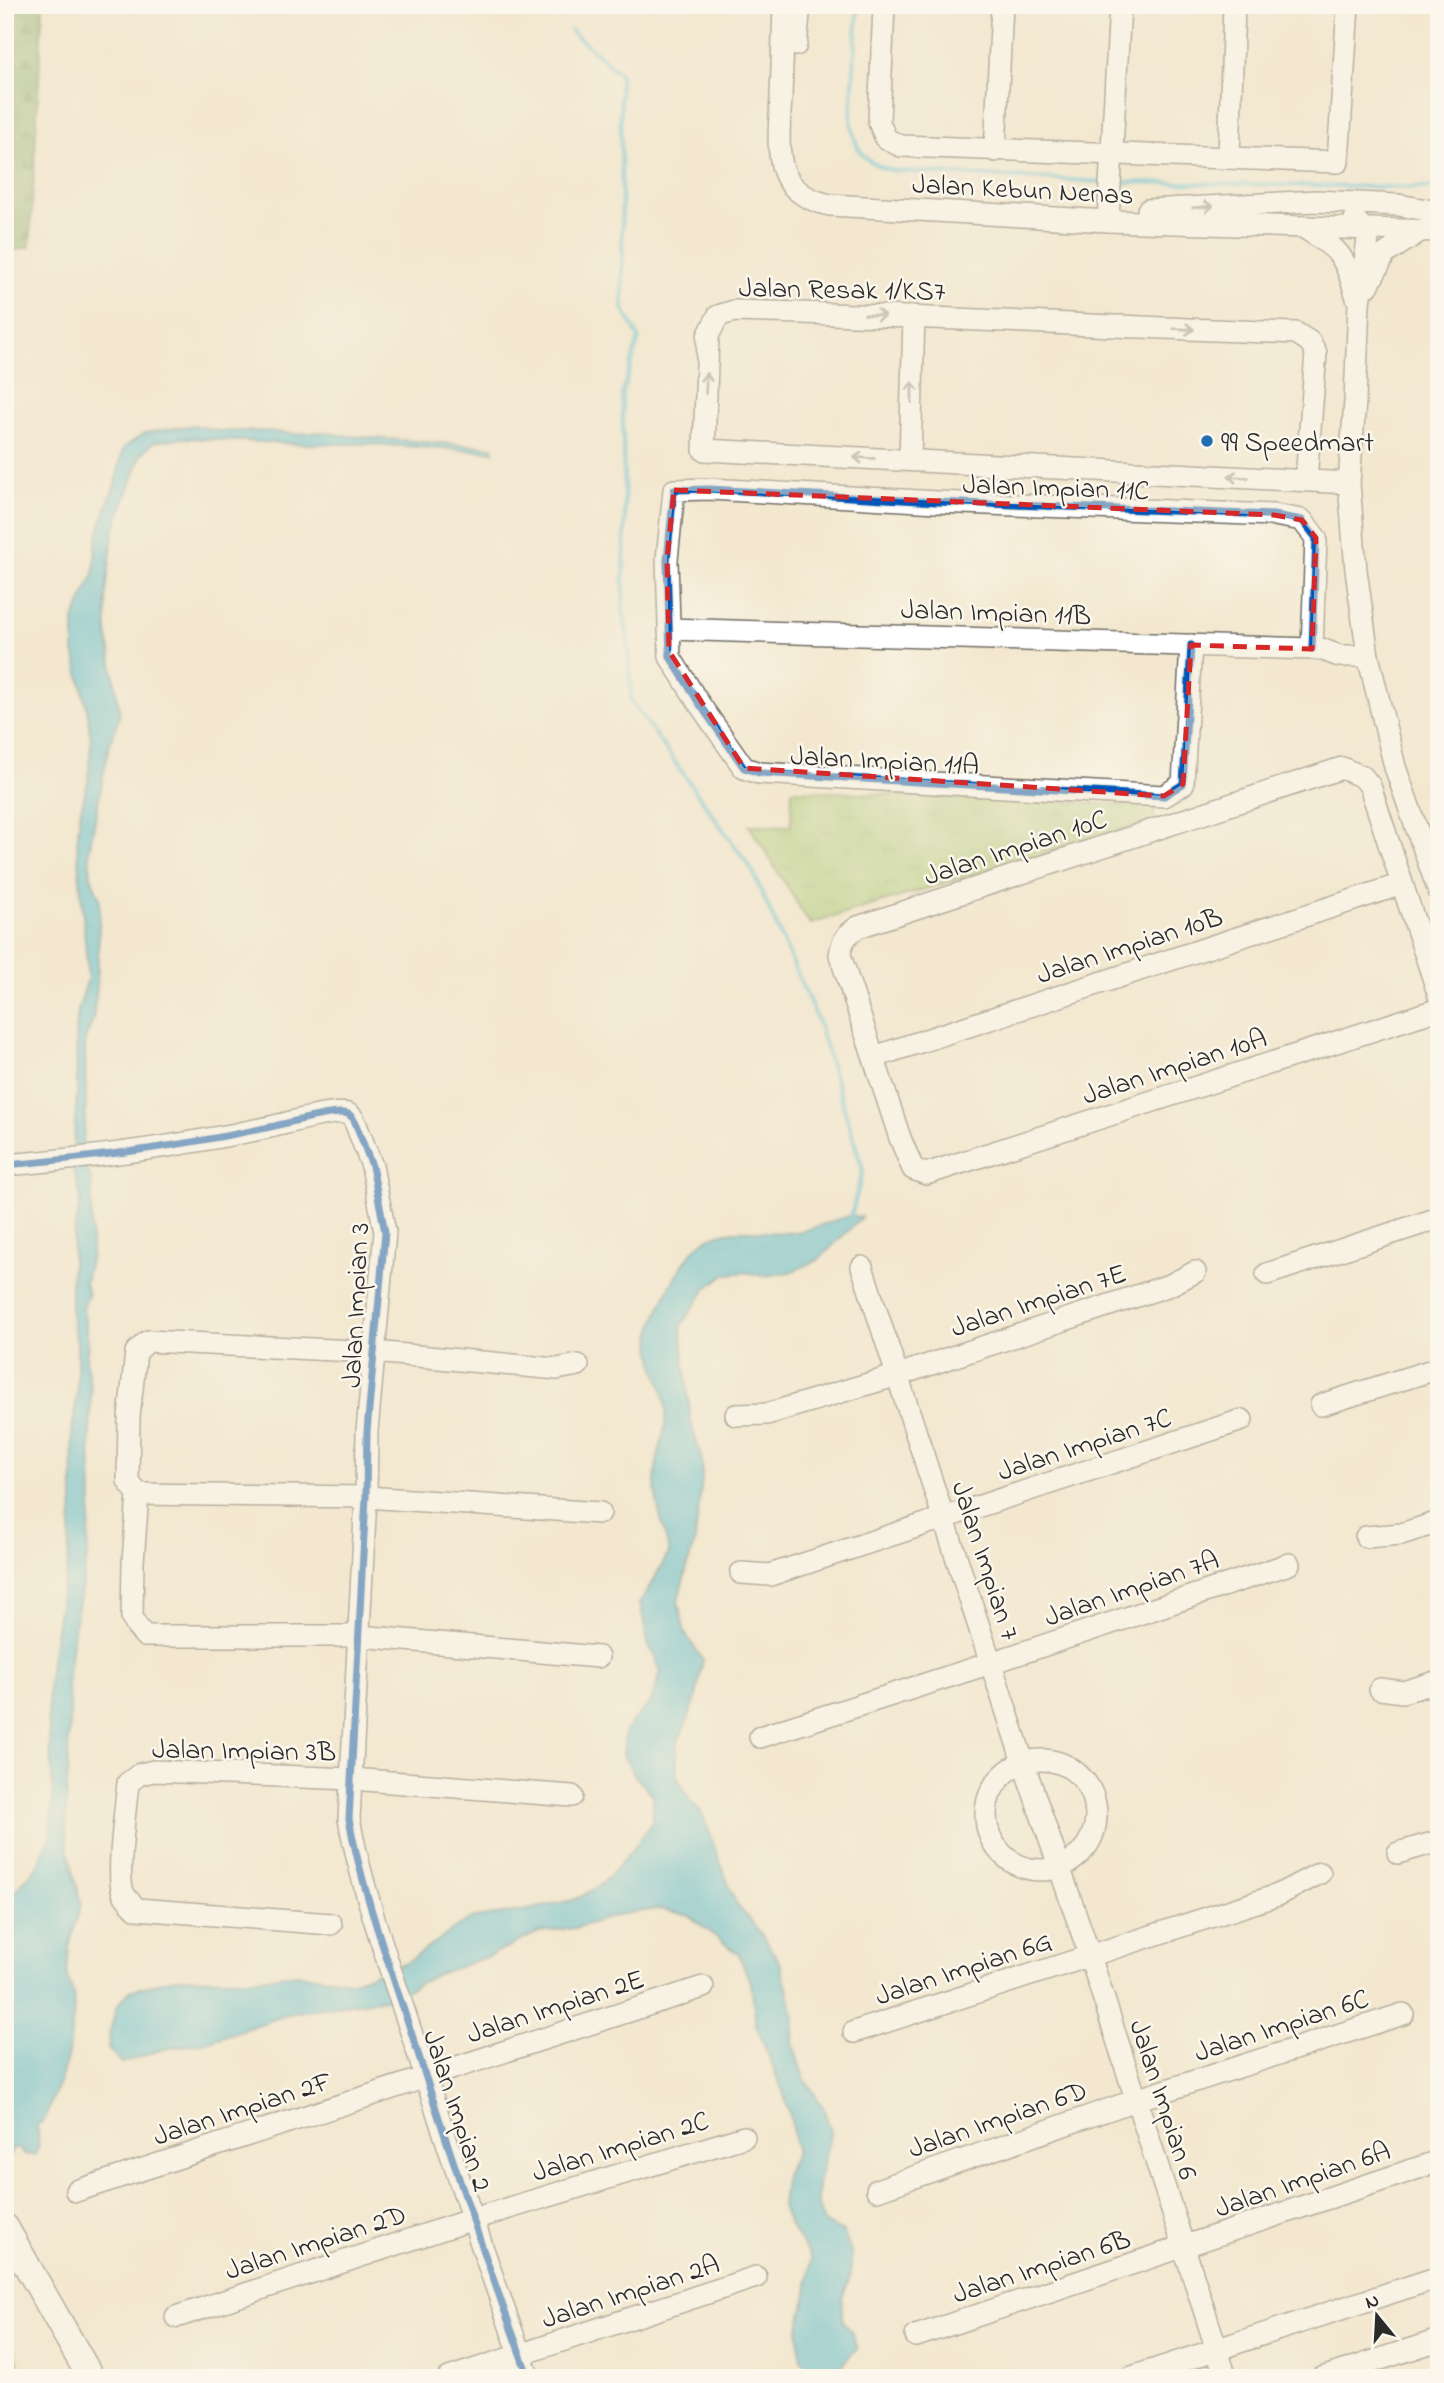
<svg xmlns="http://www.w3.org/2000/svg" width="1444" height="2383" viewBox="0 0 1444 2383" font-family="'Indie Flower',sans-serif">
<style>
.grass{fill:url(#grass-tufts);stroke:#687b50;stroke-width:2}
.forest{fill:url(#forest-firs);stroke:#586d48;stroke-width:2}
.pitch{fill:#a6cb75;stroke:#687b50;stroke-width:2}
.water{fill:#56bdd3;stroke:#40747f;stroke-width:2}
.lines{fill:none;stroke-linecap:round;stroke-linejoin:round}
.stream{stroke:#56bdd3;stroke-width:4.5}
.minor-casing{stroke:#716d64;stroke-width:24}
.major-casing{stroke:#716d64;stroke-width:29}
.minor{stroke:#fff;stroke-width:21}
.major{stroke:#fff;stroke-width:26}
.cycleway-casing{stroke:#fbf7ec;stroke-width:11}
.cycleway{stroke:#0057b8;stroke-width:7}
.oneway{stroke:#a0a0a0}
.marked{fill:none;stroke:#d62828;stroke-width:5;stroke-dasharray:14 9;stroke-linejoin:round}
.poi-dot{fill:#1f6fb2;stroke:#fbf7ec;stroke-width:2.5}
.labels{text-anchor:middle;stroke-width:5;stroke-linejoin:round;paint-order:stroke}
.street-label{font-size:28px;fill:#2b2b2b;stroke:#fbf7ec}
.poi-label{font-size:28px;fill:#2b2b2b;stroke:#fbf7ec;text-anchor:start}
</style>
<defs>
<pattern id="grass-tufts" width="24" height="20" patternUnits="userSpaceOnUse" patternTransform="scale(1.75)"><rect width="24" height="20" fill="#a6cb75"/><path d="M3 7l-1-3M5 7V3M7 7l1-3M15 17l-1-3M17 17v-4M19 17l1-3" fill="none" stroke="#8fae65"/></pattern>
<pattern id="forest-firs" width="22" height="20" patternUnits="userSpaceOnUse" patternTransform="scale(1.75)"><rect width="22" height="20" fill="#84af66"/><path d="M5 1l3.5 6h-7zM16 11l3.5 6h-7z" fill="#6c8f54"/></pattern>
</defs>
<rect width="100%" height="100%" fill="#fbf7ec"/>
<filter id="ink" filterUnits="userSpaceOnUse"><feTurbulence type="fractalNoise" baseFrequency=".0143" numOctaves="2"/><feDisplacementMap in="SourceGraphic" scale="14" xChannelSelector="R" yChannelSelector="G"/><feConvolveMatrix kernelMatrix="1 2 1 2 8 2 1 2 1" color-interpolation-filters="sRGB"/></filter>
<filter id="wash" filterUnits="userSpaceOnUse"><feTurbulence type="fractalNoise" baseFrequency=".00686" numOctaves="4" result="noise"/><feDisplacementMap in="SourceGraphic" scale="28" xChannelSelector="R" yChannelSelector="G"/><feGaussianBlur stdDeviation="1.57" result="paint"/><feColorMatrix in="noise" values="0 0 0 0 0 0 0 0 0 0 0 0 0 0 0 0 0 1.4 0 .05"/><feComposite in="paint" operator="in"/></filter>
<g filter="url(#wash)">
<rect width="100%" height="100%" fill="#f3e8cf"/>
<polygon class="grass" points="792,790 1155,806 1154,820 810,924 749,825 791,826"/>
<polygon class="forest" points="5,5 43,5 30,247 5,252"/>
<polygon class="pitch" points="5,2322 24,2378 5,2378"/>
<g class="water">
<polygon points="194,425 220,431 267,431 297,434 321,432 348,436 493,447 494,452 369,444 300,444 182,438 154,442 141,455 113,534 106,593 107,631 120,715 109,746 89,851 91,876 100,900 97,988 93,1020 85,1040 86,1107 83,1144 85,1162 92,1182 91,1256 85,1282 88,1296 83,1308 88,1341 86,1362 91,1390 90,1439 92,1497 87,1558 72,1641 67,1685 70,1706 66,1815 67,1843 81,1904 69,1948 67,1976 73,1993 74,2010 69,2051 62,2075 44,2120 37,2125 39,2146 35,2155 22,2154 20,2149 12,2149 10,2156 5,2156 5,1901 36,1868 50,1838 53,1796 48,1715 49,1674 62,1590 67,1573 73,1501 72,1430 77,1393 77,1343 71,1316 71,1287 73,1239 81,1198 72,1165 77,1092 76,1034 78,1010 88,978 77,843 80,813 88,781 91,744 88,714 74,651 74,619 94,573 96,543 105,510 115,485 123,448 145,433"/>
<path d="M851,1216l11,1 -45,44 -27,11 -26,4 -19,-4 -22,3 -17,14 -25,37 10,96 11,38v19l-7,60 -17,61 7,33 18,27 -8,42 -18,42v32l13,24 12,13 34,91 24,28 20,31 14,51 -1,29 10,33 20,31 8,24 -13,54v21l6,17 19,9 8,20v23l-9,24 1,23 9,11 5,15 -16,18 -16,6 -15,-2 -9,-10 -3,-30 9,-36 4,-36 -22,-34 -7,-17 3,-31 11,-25 -6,-35 -8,-27 -26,-64 -5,-42 -12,-28 -51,-40 -29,-6 -37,5 -47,14 -36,4 -50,24 -56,20 -41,22 -97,14 -91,31 -40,6 -42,14 -14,-14 3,-21 6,-22 13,-15 45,-13 68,1 56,-5 54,7 54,-19 62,-43 59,-9 49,-11 26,-16 31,-35 19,-28v-25l-17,-18 -13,-21 2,-26 26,-28 10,-31 -13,-27 -8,-41 29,-50c-4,-23 -13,-45 -14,-68 -1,-23 9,-46 11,-68 2,-26 -14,-48 -15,-73 -2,-24 34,-94 56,-105 31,-16 56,-3 88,-7 20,-2 37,-13 56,-16z"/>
</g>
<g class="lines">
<g class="stream">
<path d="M858,5l-7,112c3,33 12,48 46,54l208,11"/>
<polyline points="571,31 620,74 623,308 639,338 622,394 625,524 623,611 628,638 631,701 752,870 817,1019 863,1170 851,1216"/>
<polyline points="1118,182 1439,188"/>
</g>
</g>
</g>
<g filter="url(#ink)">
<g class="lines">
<g class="minor-casing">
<g id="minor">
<path d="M784,5c-1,31 -2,61 -3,92 -1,23 -5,53 3,75 8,20 27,29 46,33l278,16 331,10"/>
<polyline points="884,5 879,122 886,139 901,146 1338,162 1348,5"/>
<polyline points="796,45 800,5"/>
<polyline points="995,151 1002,5"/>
<polyline points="1229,158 1234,5"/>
<polyline points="1148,210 1316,201 1398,205 1439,212"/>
<polyline points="1355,219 1368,235 1368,239 1359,303 1355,401 1349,483 1356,570 1368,656 1395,767 1439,892"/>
<polyline points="1108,221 1120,5"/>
<path d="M1303,227c40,26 40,26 54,71"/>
<polyline points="1368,286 1385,254 1422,230"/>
<polyline points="910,460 914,316"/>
<path d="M1306,480l10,-127 -6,-11 -14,-9c-187,-6 -374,-17 -562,-22l-16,5 -10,20 -4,114 645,33"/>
<polyline points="669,629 1312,649 1321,649 1339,656 1368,656"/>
<polyline points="1191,645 1183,784 1164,796 759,773 744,768 698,702 670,657 667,560 674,490 709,489 937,502 1274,515 1302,520 1316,538 1312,649"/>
<path d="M1439,996l-69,-210 -7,-9 -21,-9 -484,159c-12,8 -16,13 -18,28l60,183 13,31 13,5 513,-165"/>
<polyline points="874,1057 1402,884"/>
<path d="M5,1165c89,-7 177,-19 265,-38 14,-3 67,-18 78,-13 4,2 5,4 7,8l17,44 13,66 -18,199 -1,66 -17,322c14,76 42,151 66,225 36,112 73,224 114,334"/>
<polyline points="862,1267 1023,1762 1090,1956 1226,2378"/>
<polyline points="1267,1274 1439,1218"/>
<polyline points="578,1365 557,1369 374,1352 148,1341 136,1352 129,1417 128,1481 138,1494 133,1562 132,1617 137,1627 145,1636 359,1636 598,1657"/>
<polyline points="1321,1405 1439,1368"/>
<polyline points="736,1415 767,1414 898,1375 1170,1285 1195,1272"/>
<polyline points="138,1494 366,1497 600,1513"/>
<polyline points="1366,1537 1401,1534 1439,1522"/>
<polyline points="741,1573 770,1575 1242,1420"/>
<polyline points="1380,1689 1403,1692 1439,1681"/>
<polyline points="760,1737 991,1663 1289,1564"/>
<circle cx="1041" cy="1815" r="55"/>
<polyline points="1398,1853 1439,1841"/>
<path d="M331,1924l-194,-15c-5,-5 -11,-10 -14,-17 -7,-19 3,-86 5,-109l12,-9 14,-3 198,8 220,17"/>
<polyline points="854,2032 1278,1895 1320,1873"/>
<polyline points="877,2190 1136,2100 1403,2014"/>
<polyline points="76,2191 703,1987"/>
<polyline points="176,2317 473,2219 744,2137"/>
<polyline points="916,2336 1439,2161"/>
<polyline points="449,2378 756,2277"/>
<polyline points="1129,2378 1439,2277"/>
<polyline points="1322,2378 1439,2340"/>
</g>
</g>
<g class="major-casing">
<polyline id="major" points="5,2227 91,2378"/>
</g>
<use href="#minor" class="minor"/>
<use href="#major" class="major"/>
<g class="cycleway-casing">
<g id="cycleway">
<polyline points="1191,645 1183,784 1164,796 759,773 744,768 698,702 670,657 667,560 674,490 709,489 937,502 1274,515 1302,520 1316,538 1312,649"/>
<path d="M5,1165c89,-7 177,-19 265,-38 14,-3 67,-18 78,-13 4,2 5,4 7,8l17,44 13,66 -18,199 -1,66 -17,322c14,76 42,151 66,225 36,112 73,224 114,334"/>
</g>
</g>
<use href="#cycleway" class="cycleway"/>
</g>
<defs><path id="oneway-shaft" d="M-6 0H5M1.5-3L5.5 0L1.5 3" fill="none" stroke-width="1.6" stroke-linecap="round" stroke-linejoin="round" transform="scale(1.75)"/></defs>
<g class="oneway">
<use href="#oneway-shaft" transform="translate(1203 207) rotate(-5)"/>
<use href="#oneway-shaft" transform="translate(875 315) rotate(2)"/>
<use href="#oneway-shaft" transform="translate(1184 329) rotate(2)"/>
<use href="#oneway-shaft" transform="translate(706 383) rotate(-88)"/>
<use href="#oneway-shaft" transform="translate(912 392) rotate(-89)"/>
<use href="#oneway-shaft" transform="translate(864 458) rotate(-177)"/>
<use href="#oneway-shaft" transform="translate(1238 477) rotate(-177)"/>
</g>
</g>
<path d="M0 0H1444V2383H0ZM674,490l600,25 28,5 14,18 -4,111 -121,-4 -8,139 -19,12 -420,-28 -75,-117 -2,-91z" fill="#f3e8cf" fill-opacity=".55" fill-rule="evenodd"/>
<path class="marked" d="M674,490l600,25 28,5 14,18 -4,111 -121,-4 -8,139 -19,12 -420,-28 -75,-117 -2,-91z"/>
<circle class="poi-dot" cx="1207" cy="441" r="7"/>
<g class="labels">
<g class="street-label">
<text transform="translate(1023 188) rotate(3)" y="10">Jalan Kebun Nenas</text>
<text transform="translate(842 288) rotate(1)" y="10">Jalan Resak 1/KS7</text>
<text transform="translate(1056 486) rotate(2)" y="10">Jalan Impian 11C</text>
<text transform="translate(996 611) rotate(2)" y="10">Jalan Impian 11B</text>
<text transform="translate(885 759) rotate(3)" y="10">Jalan Impian 11A</text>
<text transform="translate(1015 846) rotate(-18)" y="10">Jalan Impian 10C</text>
<text transform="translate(1129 944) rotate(-18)" y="10">Jalan Impian 10B</text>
<text transform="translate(1174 1065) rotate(-18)" y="10">Jalan Impian 10A</text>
<text transform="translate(1038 1299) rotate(-18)" y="10">Jalan Impian 7E</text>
<text transform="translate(354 1305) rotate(-87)" y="10">Jalan Impian 3</text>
<text transform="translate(1084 1443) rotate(-18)" y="10">Jalan Impian 7C</text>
<text transform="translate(987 1560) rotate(72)" y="10">Jalan Impian 7</text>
<text transform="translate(1131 1587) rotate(-19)" y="10">Jalan Impian 7A</text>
<text transform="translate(244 1749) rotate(1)" y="10">Jalan Impian 3B</text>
<text transform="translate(963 1967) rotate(-18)" y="10">Jalan Impian 6G</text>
<text transform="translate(555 2005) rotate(-18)" y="10">Jalan Impian 2E</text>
<text transform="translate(1281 2024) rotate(-18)" y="10">Jalan Impian 6C</text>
<text transform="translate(1165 2099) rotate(72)" y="10">Jalan Impian 6</text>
<text transform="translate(242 2107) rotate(-18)" y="10">Jalan Impian 2F</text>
<text transform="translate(459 2110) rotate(72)" y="10">Jalan Impian 2</text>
<text transform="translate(997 2118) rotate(-19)" y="10">Jalan Impian 6D</text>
<text transform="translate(620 2145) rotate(-17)" y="10">Jalan Impian 2C</text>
<text transform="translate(1302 2178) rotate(-19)" y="10">Jalan Impian 6A</text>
<text transform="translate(315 2241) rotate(-18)" y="10">Jalan Impian 2D</text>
<text transform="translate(1041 2265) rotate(-18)" y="10">Jalan Impian 6B</text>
<text transform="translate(630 2290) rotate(-18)" y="10">Jalan Impian 2A</text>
</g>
<g class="poi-label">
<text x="1221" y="451">99 Speedmart</text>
</g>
</g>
<rect width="1444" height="2383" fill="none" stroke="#fbf7ec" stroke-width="28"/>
<g transform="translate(1377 2316) rotate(342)" stroke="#fbf7ec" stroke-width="5" paint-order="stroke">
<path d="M0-5L12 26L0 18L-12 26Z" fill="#2b2b2b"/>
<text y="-10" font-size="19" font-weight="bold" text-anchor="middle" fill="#2b2b2b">N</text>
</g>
</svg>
